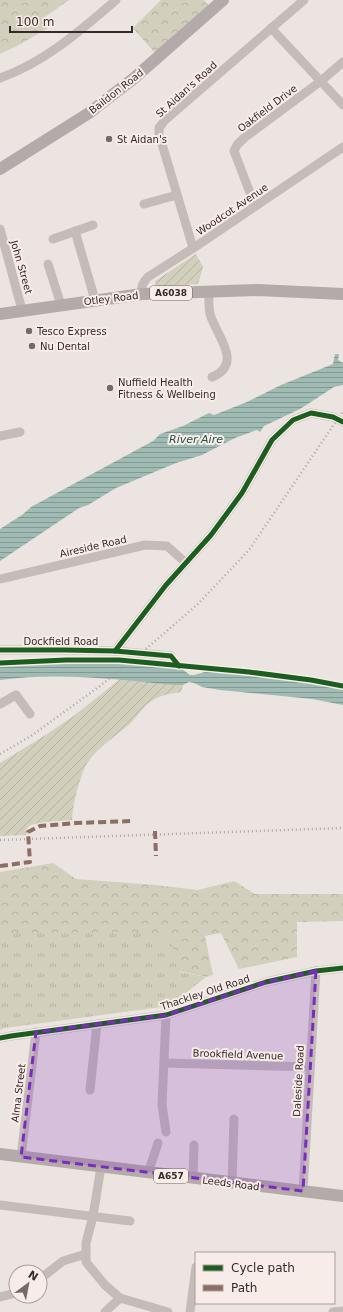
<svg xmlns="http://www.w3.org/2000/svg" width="343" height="1312" viewBox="0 0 343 1312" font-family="'DejaVu Sans',sans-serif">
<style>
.forest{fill:url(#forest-crowns)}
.park{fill:url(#park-tufts)}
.garden{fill:url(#garden-furrows)}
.water{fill:url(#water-rules)}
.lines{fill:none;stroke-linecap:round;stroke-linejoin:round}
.minor{stroke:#c5bcba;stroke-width:9}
.major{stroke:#b4aaa9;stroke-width:12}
.rail{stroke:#ada6a4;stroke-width:2.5;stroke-dasharray:1 3;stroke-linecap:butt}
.quiet{stroke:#8d6e63;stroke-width:4;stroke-dasharray:8 4;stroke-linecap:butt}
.cycleway-casing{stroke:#f8ece9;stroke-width:8}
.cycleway{stroke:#1b5e20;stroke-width:5}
.marked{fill:#7b2cbf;fill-opacity:0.2;stroke:#7b2cbf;stroke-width:3;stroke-dasharray:8 5;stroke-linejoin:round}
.poi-dot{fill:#756a69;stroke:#f8ece9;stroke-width:1.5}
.labels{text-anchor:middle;stroke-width:4;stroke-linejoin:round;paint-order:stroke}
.shield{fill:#f8ece9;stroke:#706463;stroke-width:1}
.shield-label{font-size:9px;font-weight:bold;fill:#352929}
.street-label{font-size:10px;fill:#352929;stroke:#f8ece9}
.poi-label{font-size:10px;fill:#352929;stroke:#f8ece9;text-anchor:start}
.water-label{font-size:11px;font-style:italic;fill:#225347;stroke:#f8ece9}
</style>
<defs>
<pattern id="forest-crowns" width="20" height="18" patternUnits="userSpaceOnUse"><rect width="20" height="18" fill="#d2cfbc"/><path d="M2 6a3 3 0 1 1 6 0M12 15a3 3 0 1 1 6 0" fill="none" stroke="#b5b2a2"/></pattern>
<pattern id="park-tufts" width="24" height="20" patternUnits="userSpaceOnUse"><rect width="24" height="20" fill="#d2cfbc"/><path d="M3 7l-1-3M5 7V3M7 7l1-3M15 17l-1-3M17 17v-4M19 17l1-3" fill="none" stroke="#b5b2a2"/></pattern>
<pattern id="garden-furrows" width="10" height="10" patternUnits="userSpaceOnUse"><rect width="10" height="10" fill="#d2cfbc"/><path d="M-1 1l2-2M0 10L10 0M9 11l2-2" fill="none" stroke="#b5b2a2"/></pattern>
<pattern id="water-rules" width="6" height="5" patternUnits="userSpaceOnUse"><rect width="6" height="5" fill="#9fbbb3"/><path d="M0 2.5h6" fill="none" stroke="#829892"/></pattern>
</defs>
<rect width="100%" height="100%" fill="#ece4e1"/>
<g class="forest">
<polygon points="0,0 69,0 42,19 48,28 19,45 0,54"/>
<polygon points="161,0 204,0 209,6 155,53 133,28"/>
<polygon points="53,863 76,879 155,885 198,890 234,881 255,894 343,894 343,921 297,922 297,957 239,969 221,933 205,936 213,975 206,977 0,933 0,872"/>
</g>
<polygon class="park" points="134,932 171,940 179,972 206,977 169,1006 5,1028 0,1030 0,933"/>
<g class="garden">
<polygon points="196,254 203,267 198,284 156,287 155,281"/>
<path d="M120,679l63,6 -2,7c-12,2 -22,3 -32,11 -7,5 -12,14 -18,20 -14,12 -38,28 -46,44 -7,17 -12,36 -13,53 -9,1 -37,1 -44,7 -2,2 -2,5 -2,8l-26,1v-73l44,-27 31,-21z"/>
</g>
<g class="water">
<polygon points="335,354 339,354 338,360 343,363 343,385 334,387 300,409 264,426 260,432 257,430 235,438 202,455 176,463 116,488 88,505 79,508 0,561 0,529 22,515 31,507 153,441 160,434 183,426 209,413 214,415 247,402 281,385 333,364"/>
<path d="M66,661l52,2 57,5 7,1 8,6h4l11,-3h13l89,10 36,6v17l-31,-6 -92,-9 -18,-3 -8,-4 -5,-1 -6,3h-10c-57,-6 -116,-13 -173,-5v-16z"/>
</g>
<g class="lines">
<g class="minor">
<polyline points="271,28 343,105"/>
<path d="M0,78c45,-16 80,-47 116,-78"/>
<polyline points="144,204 177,195"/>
<polyline points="255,206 234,151 237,145 244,138 321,81 343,62"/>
<polyline points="0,229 22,310"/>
<polyline points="75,231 95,300"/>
<polyline points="53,239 93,225"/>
<polyline points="193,248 159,134 159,128 165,120 304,0"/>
<polyline points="48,264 61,305"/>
<path d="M209,292c0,8 -1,17 2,25 7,20 32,47 1,60"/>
<path d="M142,294c-1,-8 1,-12 6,-17l47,-30 148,-100"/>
<polyline points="0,436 20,432"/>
<polyline points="0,579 145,545 167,546 186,563"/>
<polyline points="0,650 65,650 115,651 171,656"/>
<polyline points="115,651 166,585 211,535 242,493 272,440 293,420 311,413 333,417 343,422"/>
<polyline points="0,704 16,695 30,714"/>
<polyline points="0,1038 11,1036 166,1015 266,982 316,971 343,968"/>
<polyline points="165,1063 310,1067"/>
<polyline points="90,1090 97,1024"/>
<polyline points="166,1132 162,1105 166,1015"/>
<polyline points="21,1157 36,1032"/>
<polyline points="101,1167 93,1216 86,1243 86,1262 105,1285 120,1298 168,1312"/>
<polyline points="148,1173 158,1143"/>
<polyline points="193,1178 194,1145"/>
<polyline points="232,1183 234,1119"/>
<polyline points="303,1191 316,971"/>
<polyline points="0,1205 130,1221"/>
<polyline points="40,1279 63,1261 86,1254"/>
<polyline points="0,1297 16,1293"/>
<polyline points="105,1312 120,1298"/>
<polyline points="190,1312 196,1267"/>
<polyline points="333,1312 343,1311"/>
</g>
<g class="major">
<polyline points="0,169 89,113 133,79 223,0"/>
<polyline points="0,314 142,294 258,290 343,294"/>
<polyline points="0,1154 343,1196"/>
</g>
<g class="rail">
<polyline points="0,754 31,736 100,686 147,648 198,604 249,550 343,411"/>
<polyline points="0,840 343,828"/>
</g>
<g class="quiet">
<polyline points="155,831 156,856"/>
<polyline points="0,866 30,862 28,832 40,826 76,823 133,821"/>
</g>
<g class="cycleway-casing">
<g id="cycleway">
<polyline points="0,650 65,650 115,651 171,656 179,666"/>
<polyline points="115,651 166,585 211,535 242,493 272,440 293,420 311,413 333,417 343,422"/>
<polyline points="0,663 66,660 119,660 249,672 311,680 343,686"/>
<polyline points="0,1038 11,1036 166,1015 266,982 316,971 343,968"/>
</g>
</g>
<use href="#cycleway" class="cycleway"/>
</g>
<path class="marked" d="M316,971l-13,220 -282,-34 15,-125 130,-17 100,-33z"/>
<g class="poi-dot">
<circle cx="109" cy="139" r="4"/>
<circle cx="29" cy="331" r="4"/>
<circle cx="32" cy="346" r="4"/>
<circle cx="110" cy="388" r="4"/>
</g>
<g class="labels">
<g class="shield">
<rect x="150" y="286" width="42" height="14" rx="3"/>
<rect x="154" y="1169" width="34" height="14" rx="3"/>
</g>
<g class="shield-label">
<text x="171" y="296">A6038</text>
<text x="171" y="1179">A657</text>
</g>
<g class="street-label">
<text transform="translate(186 89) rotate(-42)" y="4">St Aidan's Road</text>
<text transform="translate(116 91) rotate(-38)" y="4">Baildon Road</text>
<text transform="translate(267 108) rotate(-37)" y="4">Oakfield Drive</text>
<text transform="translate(232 209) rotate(-34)" y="4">Woodcot Avenue</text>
<text transform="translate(22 267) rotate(74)" y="4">John Street</text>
<text transform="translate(111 298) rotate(-7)" y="4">Otley Road</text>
<text transform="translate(93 546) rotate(-13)" y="4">Aireside Road</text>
<text x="61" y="645">Dockfield Road</text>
<text transform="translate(205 992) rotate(-18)" y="4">Thackley Old Road</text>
<text transform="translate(238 1054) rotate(2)" y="4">Brookfield Avenue</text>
<text transform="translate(298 1081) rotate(-87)" y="4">Daleside Road</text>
<text transform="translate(18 1093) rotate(-83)" y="4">Alma Street</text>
<text transform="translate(231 1183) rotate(7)" y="4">Leeds Road</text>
</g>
<g class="poi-label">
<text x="117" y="143">St Aidan's</text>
<text x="37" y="335">Tesco Express</text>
<text x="40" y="350">Nu Dental</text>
<text x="118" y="386">Nuffield Health<tspan x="118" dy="12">Fitness &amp; Wellbeing</tspan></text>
</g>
<g class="water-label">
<text x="196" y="443">River Aire</text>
</g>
</g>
<rect x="195" y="1252" width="140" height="52" fill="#f8ece9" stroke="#aa9e9c"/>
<rect x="203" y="1265" width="20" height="6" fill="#1b5e20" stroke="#aa9e9c"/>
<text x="231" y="1272" font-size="12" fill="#352929">Cycle path</text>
<rect x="203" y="1285" width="20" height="6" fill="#8d6e63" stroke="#aa9e9c"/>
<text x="231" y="1292" font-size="12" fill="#352929">Path</text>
<g transform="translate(28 1284) rotate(32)"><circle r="19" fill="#f8ece9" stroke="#aa9e9c"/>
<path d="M0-3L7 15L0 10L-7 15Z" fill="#756a69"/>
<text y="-6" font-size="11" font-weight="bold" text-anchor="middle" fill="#352929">N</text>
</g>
<path d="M10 26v6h122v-6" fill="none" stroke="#352929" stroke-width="2"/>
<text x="16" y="26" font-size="12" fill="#352929" stroke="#f8ece9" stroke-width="3" paint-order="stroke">100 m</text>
</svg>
